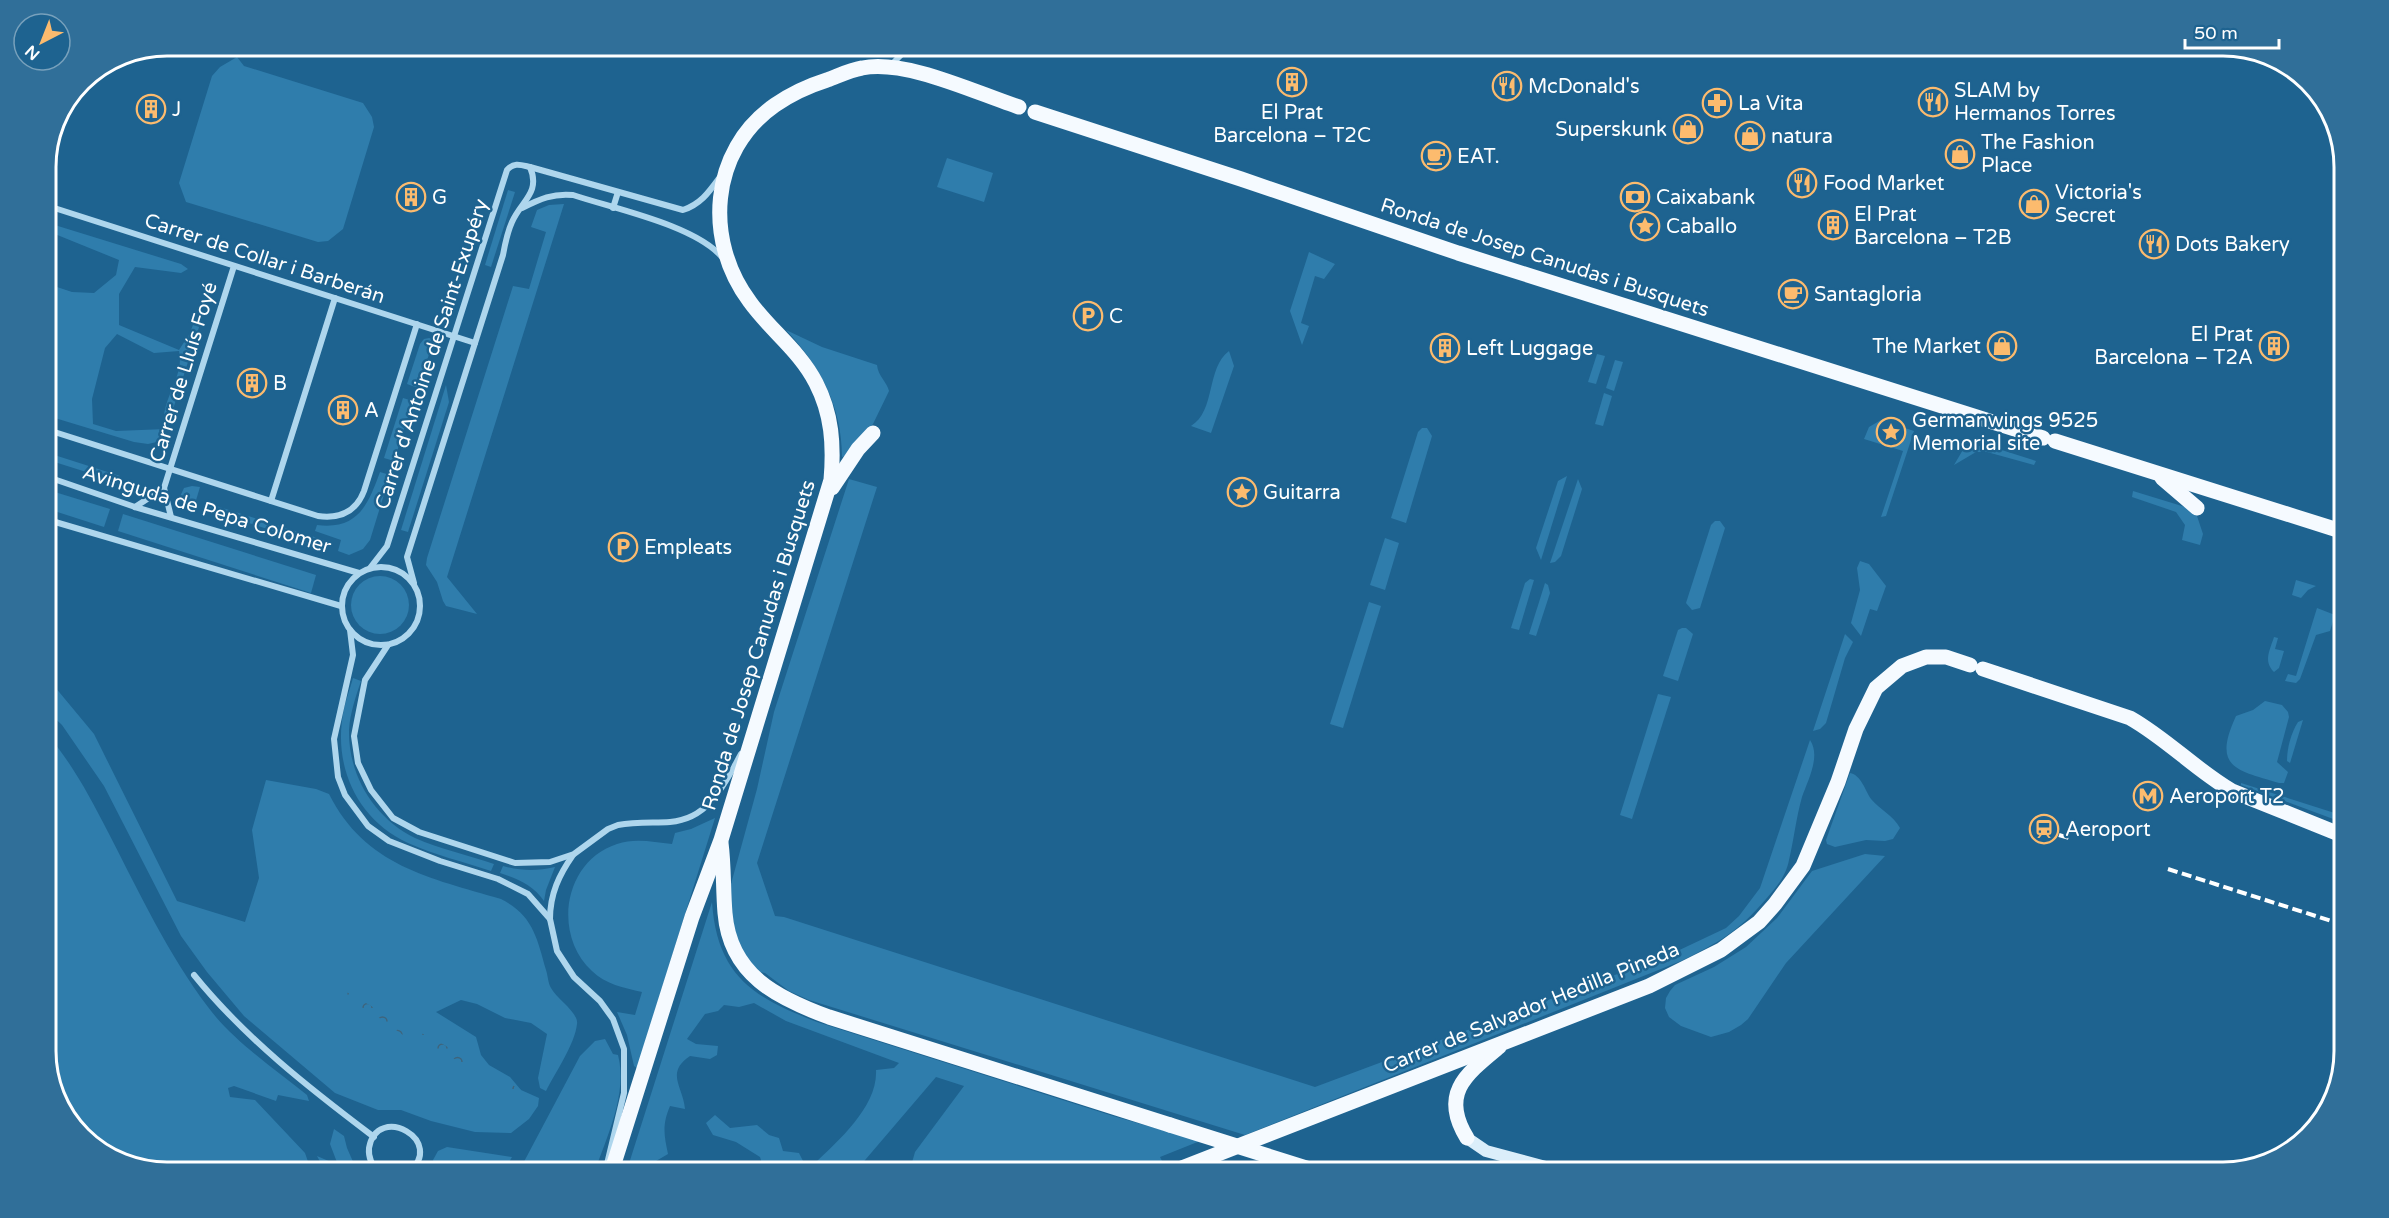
<svg xmlns="http://www.w3.org/2000/svg" width="2389" height="1218" viewBox="0 0 2389 1218" font-family="'Varela Round',sans-serif">
<style>
.green{fill:#2f7dac}
.forest{fill:url(#forest-crowns)}
.lines{fill:none;stroke-linecap:round;stroke-linejoin:round}
.street{stroke:#aed6ed;stroke-width:6}
.secondary{stroke:#dbeefa;stroke-width:12}
.primary{stroke:#f5faff;stroke-width:15}
.rail{stroke:#fff;stroke-width:4;stroke-dasharray:10 4.5;stroke-linecap:butt}
.primary-bridge{stroke:#f5faff;stroke-width:15}
.labels{text-anchor:middle;stroke-width:5;stroke-linejoin:round;paint-order:stroke}
.poi-label{font-size:20px;fill:#fff;stroke:#1e6390;text-anchor:start}
.street-label{font-size:20px;fill:#fff;stroke:#1e6390}
.rim{fill:none;stroke:#fff;stroke-width:3}
</style>
<defs>
<pattern id="forest-crowns" width="20" height="18" patternUnits="userSpaceOnUse" patternTransform="scale(1.5)"><rect width="20" height="18" fill="#2f7dac"/><path d="M2 6a3 3 0 1 1 6 0M12 15a3 3 0 1 1 6 0" fill="none" stroke="#3e647c"/></pattern>
</defs>
<rect width="100%" height="100%" fill="#1e6390"/>
<g class="green">
<polygon points="237,57 244,66 363,103 372,117 374,127 343,229 328,241 318,242 186,202 179,183 212,76 220,67"/>
<polygon points="947,158 993,173 984,202 937,187"/>
<polygon points="508,190 515,192 491,267 485,265"/>
<polygon points="564,204 447,577 477,614 446,606 443,601 437,582 426,565 427,558 513,286 529,289 546,232 531,227 537,210 549,205"/>
<path d="M45,222l136,42 7,5 -7,4 -46,-6 -16,27v31l60,25 11,-17 4,-11 6,2 -32,101h-4c-3,-26 21,-49 15,-74l-25,2 -37,-19 -12,14 -13,51 1,25 23,7 50,-2 -5,12 -13,3 -14,-2 -89,-27v-132l27,9 22,1 22,-18 3,-15 -74,-30z"/>
<polygon points="1309,252 1335,264 1324,279 1315,276 1301,323 1309,326 1302,345 1290,311"/>
<path d="M786,330l36,17 55,18c1,11 10,17 12,26l-16,33 -28,32 -3,1c0,-51 -22,-91 -56,-127z"/>
<polygon points="429,338 434,339 418,388 407,384 420,344 424,339"/>
<path d="M1229,351l5,15 -23,67 -20,-7c25,-15 15,-58 38,-75z"/>
<polygon points="1597,354 1605,356 1596,384 1588,382"/>
<polygon points="1615,360 1623,362 1614,391 1606,388"/>
<polygon points="446,385 449,402 408,532 401,530"/>
<polygon points="1604,393 1612,396 1603,426 1595,424"/>
<polygon points="403,398 413,401 394,461 384,458"/>
<polygon points="1881,420 1914,431 1886,516 1881,517 1903,451 1864,439 1869,427"/>
<polygon points="1422,428 1427,428 1432,436 1406,523 1391,518 1418,432"/>
<polygon points="1976,446 1989,446 2036,461 2034,465 1987,452 1976,452 1954,465 1964,448"/>
<polygon points="45,452 120,476 118,482 45,459"/>
<path d="M380,472l10,3 -20,65 -7,9 -14,6 -11,-4 3,-11 -26,-9 2,-6c41,5 51,-20 63,-53z"/>
<polygon points="1567,476 1541,560 1536,548 1558,481"/>
<path d="M849,479l28,8 -120,376 18,53 9,1 531,170 356,-133 55,-26 13,-12 21,-28 50,-148c11,16 -2,40 -8,57 -6,21 -8,42 -13,63 -3,16 -13,28 -23,39 -27,32 -48,44 -85,62l-436,174 -436,-135 -20,-9 -24,-18 -10,-2 -18,-29 -7,-30 1,-28 26,-95 17,-77z"/>
<polygon points="1578,479 1582,489 1561,556 1555,562 1550,563"/>
<polygon points="192,486 200,487 194,507 178,501 184,488"/>
<polygon points="45,489 110,509 104,527 45,508"/>
<polygon points="2133,491 2195,510 2203,534 2200,545 2182,540 2185,525 2176,512 2132,497"/>
<polygon points="210,504 327,541 325,547 207,510"/>
<polygon points="123,514 316,575 311,593 118,531"/>
<polygon points="1715,521 1720,521 1725,528 1700,608 1692,610 1686,603 1711,525"/>
<polygon points="1385,538 1399,543 1385,590 1370,585"/>
<polygon points="1860,561 1869,564 1886,586 1877,611 1870,609 1861,636 1851,623 1860,590 1857,568"/>
<circle cx="380" cy="605" r="29"/>
<polygon points="1530,579 1534,580 1519,630 1511,628 1525,583"/>
<polygon points="2296,580 2316,586 2308,590 2301,598 2292,595"/>
<polygon points="1545,583 1548,585 1550,593 1536,636 1529,634"/>
<polygon points="1369,602 1381,606 1343,728 1330,724"/>
<polygon points="2317,608 2335,615 2330,631 2316,635 2300,679 2296,683 2285,681 2288,674 2296,676"/>
<polygon points="1682,628 1686,628 1693,634 1678,681 1663,676 1678,630"/>
<polygon points="1845,634 1853,642 1845,658 1826,723 1820,729 1813,731"/>
<path d="M2274,637l4,1 -3,11 9,2 -5,17 -5,4c-11,-11 -4,-22 0,-35z"/>
<path d="M45,675l49,59 83,167 68,21 14,-44 -7,-48 14,-50 50,9 13,5c36,72 101,84 172,105 32,16 36,39 45,71 2,6 2,13 5,18 6,11 28,25 26,36 -2,20 -22,49 -31,67l-6,-3 -2,-10 9,-44 -16,-11 -26,-5 -28,-14 -16,-4 -25,12 40,25 5,18 8,10 21,12 11,13 18,8 -1,8 -9,13 -18,14 -36,-1 -44,-11 -30,-11h-23l-43,-17 -91,-77 -37,-44 -26,-36 -77,-150 -42,-61 -17,-16z"/>
<path d="M353,678l8,3c-5,15 -11,32 -12,49 -1,45 25,88 66,108 25,11 53,17 79,26l-3,7c-27,-9 -56,-16 -83,-28 -52,-24 -76,-79 -64,-134 2,-10 6,-20 9,-31z"/>
<polygon points="1658,694 1671,697 1632,819 1620,815"/>
<path d="M2265,701l17,4 6,7 1,5 -12,45 11,10 -4,11h-5c-43,-13 -67,-15 -43,-67l17,-6z"/>
<path d="M2303,720l-13,43 -3,-2c0,-13 4,-28 11,-39z"/>
<path d="M45,732c26,29 45,65 63,100 31,60 60,122 100,175 25,34 67,62 99,88l2,6 -31,-6 -2,6 -42,-15 -6,2 2,9 25,3 50,53 7,20h-146l-53,-12 -47,-42 -21,-59z"/>
<path d="M1850,773c11,2 15,17 21,26 9,11 22,16 29,29l-7,11 -8,2 -19,-1 -31,7 -8,-3 -1,-4z"/>
<polygon points="2241,783 2344,816 2344,823 2241,785"/>
<path d="M715,818l-78,250 -3,-2 -7,-31 -10,-23 18,3 7,-23c-18,-4 -37,-8 -50,-21 -40,-37 -28,-110 25,-127 18,-6 36,-2 55,0l3,-11 16,-4z"/>
<polygon points="1865,854 1885,856 1786,963 1748,1019 1741,1025 1729,1032 1711,1037 1681,1026 1669,1017 1665,1008 1666,998 1670,991 1675,985 1714,967 1746,947 1777,918 1812,871"/>
<path d="M503,866c19,5 34,5 52,1l-9,23 -2,11c-11,-16 -26,-22 -44,-28z"/>
<path d="M712,902c5,74 42,96 105,120l296,94 87,25 -40,16 2,4 -31,12h-222l6,-21 49,-66 -28,-9 -82,96h-89l-5,-16 -24,-15 -23,-7 -7,-12 9,-8 15,13 27,-3 12,10 10,3 4,13 16,2 5,10 10,1c25,-24 64,-58 62,-94l18,-2 5,-5 -113,-42 -32,-18 -15,4 -15,-2 -6,6 -13,3 -18,25 9,5 22,2 -1,9 -7,4 -20,-3c-25,17 -7,30 -5,53l-15,-3c-8,19 -6,29 -2,48l-17,10 -4,9h-21z"/>
<path d="M605,1039l8,15 5,1c10,38 -11,82 -24,118h-76l62,-117 15,-15z"/>
<polygon points="334,1129 344,1136 347,1148 358,1173 326,1173 317,1156 338,1165 330,1144"/>
<polygon points="447,1147 512,1157 503,1173 436,1173 433,1160 438,1151"/>
</g>
<g class="forest">
<polygon points="336,990 343,990 408,1027 411,1034 403,1035 371,1012 337,995"/>
<polygon points="416,1033 421,1033 434,1039 521,1090 515,1093 419,1039"/>
</g>
<g class="lines">
<g class="street">
<polyline points="891,65 907,49"/>
<polyline points="45,205 475,343"/>
<path d="M522,208c18,-9 31,-15 51,-13 42,14 121,30 149,62"/>
<polyline points="613,208 618,192"/>
<path d="M45,429l273,87c22,3 38,-4 46,-25l53,-167"/>
<polyline points="45,476 135,507 359,573"/>
<polyline points="271,501 335,298"/>
<polyline points="135,507 164,488"/>
<polyline points="171,517 164,488 234,266"/>
<polyline points="45,519 341,606"/>
<circle cx="381" cy="606" r="39"/>
<path d="M370,568l17,-22 120,-376c7,-8 14,-5 23,-3l153,43c18,-6 26,-18 37,-33"/>
<path d="M414,583l-7,-26 96,-302c2,-11 4,-22 9,-33 9,-21 29,-29 18,-55"/>
<polyline points="350,630 353,655 334,739 338,777 345,795 368,826 389,841 440,861 498,879 528,894 550,919 557,951 574,977 600,1001 613,1019 624,1049 624,1093 607,1164"/>
<path d="M388,645l-23,35 -11,56 4,27 13,27 22,28 26,14 96,31 35,-1 24,-8 34,-25 10,-4c18,-3 35,-2 52,-3 39,-3 54,-37 71,-68"/>
<path d="M550,919c0,-25 9,-44 23,-64"/>
<path d="M194,975c51,63 115,113 180,162"/>
<path d="M380,1173c-7,-6 -12,-14 -11,-25 8,-46 79,-7 39,25"/>
</g>
<g class="secondary">
<polyline points="1467,1138 1486,1151 1568,1173"/>
<polyline points="414,1169 418,1173"/>
</g>
<g class="primary">
<polyline points="1035,112 1241,179 1458,253 2043,438"/>
<polyline points="2055,441 2344,532"/>
<polyline points="2162,478 2197,508"/>
<polyline points="832,488 858,449 873,433"/>
<path d="M1983,669l147,49c37,21 66,52 102,73l112,45"/>
<path d="M721,843c3,23 2,46 4,70 5,62 52,85 104,104l341,108"/>
<path d="M1467,1138c-27,-44 -2,-63 32,-91"/>
<path d="M611,1173l81,-256 29,-77 110,-360c3,-35 1,-66 -15,-97 -16,-32 -46,-53 -66,-81 -46,-61 -41,-151 25,-197 16,-11 33,-19 52,-25 11,-4 23,-10 35,-12 44,-9 114,25 157,39"/>
<polyline points="1169,1173 1649,986 1721,950 1759,922 1775,904 1803,866 1838,782 1856,729 1876,688 1902,666 1926,657 1946,657 1970,665"/>
</g>
<g class="rail">
<polyline points="2059,835 2072,839"/>
<polyline points="2168,869 2344,925"/>
</g>
<polyline class="primary-bridge" points="1170,1125 1322,1173"/>
</g>
<defs>
<g id="building-ring" transform="scale(1.5)"><circle r="9.5" fill="#1e6390" stroke="#fcbb6e" stroke-width="1.5"/><path d="M-4-6H4V6H1V3H-1V6H-4ZM-2.5-4.3h1.7v1.8h-1.7ZM.8-4.3h1.7v1.8H.8ZM-2.5-1h1.7V.8h-1.7ZM.8-1h1.7V.8H.8Z" fill="#fcbb6e"/></g>
<g id="restaurant-ring" transform="scale(1.5)"><circle r="9.5" fill="#1e6390" stroke="#fcbb6e" stroke-width="1.5"/><path d="M-5-6h1v4h1v-4h1v4h1v-4h1v5L-1.5 .5V6h-2V.5L-5-1ZM5-6V6H3V1.5H1.5Q1.5-4 5-6Z" fill="#fcbb6e"/></g>
<g id="pharmacy-ring" transform="scale(1.5)"><circle r="9.5" fill="#1e6390" stroke="#fcbb6e" stroke-width="1.5"/><path d="M-2-6h4v4h4v4h-4v4h-4v-4h-4v-4h4Z" fill="#fcbb6e"/></g>
<g id="shop-ring" transform="scale(1.5)"><circle r="9.5" fill="#1e6390" stroke="#fcbb6e" stroke-width="1.5"/><path d="M-5-2.5h2.3a2.7 3.5 0 0 1 5.4 0H5L5.5 6h-11ZM-1.5-2.5h3a1.5 2.3 0 0 0-3 0Z" fill="#fcbb6e"/></g>
<g id="cafe-ring" transform="scale(1.5)"><circle r="9.5" fill="#1e6390" stroke="#fcbb6e" stroke-width="1.5"/><path d="M-5.5-4.5H6V0H3Q3 3.5 0 3.5H-2.5Q-5.5 3.5-5.5 0ZM3-3.2v2h1.7v-2ZM-6 4.5H4V6H-6Z" fill="#fcbb6e"/></g>
<g id="bank-ring" transform="scale(1.5)"><circle r="9.5" fill="#1e6390" stroke="#fcbb6e" stroke-width="1.5"/><path d="M-6-4H6V4H-6ZM0-2.3a2.3 2.3 0 1 0 0 4.6a2.3 2.3 0 1 0 0-4.6Z" fill="#fcbb6e"/></g>
<g id="sight-ring" transform="scale(1.5)"><circle r="9.5" fill="#1e6390" stroke="#fcbb6e" stroke-width="1.5"/><path d="M0-6L1.8-2.2L6-1.7L2.9 1.2L3.7 5.4L0 3.3L-3.7 5.4L-2.9 1.2L-6-1.7L-1.8-2.2Z" fill="#fcbb6e"/></g>
<g id="parking-ring" transform="scale(1.5)"><circle r="9.5" fill="#1e6390" stroke="#fcbb6e" stroke-width="1.5"/><path d="M-3.5-5.5H1a3.5 3.5 0 0 1 0 7H-1V5.5H-3.5ZM-1-3.4V-.6H.8a1.4 1.4 0 0 0 0-2.8Z" fill="#fcbb6e"/></g>
<g id="metro-ring" transform="scale(1.5)"><circle r="9.5" fill="#1e6390" stroke="#fcbb6e" stroke-width="1.5"/><path d="M-5.5 5V-5H-3L0 0L3-5H5.5V5H3V-.5L0 4L-3-.5V5Z" fill="#fcbb6e"/></g>
<g id="station-ring" transform="scale(1.5)"><circle r="9.5" fill="#1e6390" stroke="#fcbb6e" stroke-width="1.5"/><path d="M-3-6H3Q5-6 5-4V2Q5 4 3 4L4.5 6H3L1.5 4h-3L-3 6H-4.5L-3 4Q-5 4-5 2V-4Q-5-6-3-6ZM-3.5-4v3h7v-3ZM-3.5 1v1.5H-2V1ZM2 1v1.5H3.5V1Z" fill="#fcbb6e"/></g>
</defs>
<g fill-rule="evenodd">
<use href="#building-ring" x="1292" y="82"/>
<use href="#restaurant-ring" x="1507" y="86"/>
<use href="#restaurant-ring" x="1933" y="102"/>
<use href="#pharmacy-ring" x="1717" y="103"/>
<use href="#building-ring" x="151" y="109"/>
<use href="#shop-ring" x="1688" y="129"/>
<use href="#shop-ring" x="1750" y="136"/>
<use href="#shop-ring" x="1960" y="154"/>
<use href="#cafe-ring" x="1436" y="156"/>
<use href="#restaurant-ring" x="1802" y="183"/>
<use href="#building-ring" x="411" y="197"/>
<use href="#bank-ring" x="1635" y="197"/>
<use href="#shop-ring" x="2034" y="204"/>
<use href="#building-ring" x="1833" y="225"/>
<use href="#sight-ring" x="1645" y="226"/>
<use href="#restaurant-ring" x="2154" y="244"/>
<use href="#cafe-ring" x="1793" y="294"/>
<use href="#parking-ring" x="1088" y="316"/>
<use href="#shop-ring" x="2002" y="346"/>
<use href="#building-ring" x="2274" y="346"/>
<use href="#building-ring" x="1445" y="348"/>
<use href="#building-ring" x="252" y="383"/>
<use href="#building-ring" x="343" y="410"/>
<use href="#sight-ring" x="1891" y="432"/>
<use href="#sight-ring" x="1242" y="492"/>
<use href="#parking-ring" x="623" y="547"/>
<use href="#metro-ring" x="2148" y="796"/>
<use href="#station-ring" x="2044" y="829"/>
</g>
<g class="labels">
<g class="poi-label">
<text x="1528" y="93">McDonald's</text>
<text x="1954" y="97">SLAM by<tspan x="1954" dy="23">Hermanos Torres</tspan></text>
<text x="1738" y="110">La Vita</text>
<text x="172" y="116">J</text>
<text x="1292" y="119" text-anchor="middle">El Prat<tspan x="1292" dy="23">Barcelona – T2C</tspan></text>
<text x="1667" y="136" text-anchor="end">Superskunk</text>
<text x="1771" y="143">natura</text>
<text x="1981" y="149">The Fashion<tspan x="1981" dy="23">Place</tspan></text>
<text x="1457" y="163">EAT.</text>
<text x="1823" y="190">Food Market</text>
<text x="2055" y="199">Victoria's<tspan x="2055" dy="23">Secret</tspan></text>
<text x="432" y="204">G</text>
<text x="1656" y="204">Caixabank</text>
<text x="1854" y="221">El Prat<tspan x="1854" dy="23">Barcelona – T2B</tspan></text>
<text x="1666" y="233">Caballo</text>
<text x="2175" y="251">Dots Bakery</text>
<text x="1814" y="301">Santagloria</text>
<text x="1109" y="323">C</text>
<text x="2253" y="341" text-anchor="end">El Prat<tspan x="2253" dy="23">Barcelona – T2A</tspan></text>
<text x="1981" y="353" text-anchor="end">The Market</text>
<text x="1466" y="355">Left Luggage</text>
<text x="273" y="390">B</text>
<text x="364" y="417">A</text>
<text x="1912" y="427">Germanwings 9525<tspan x="1912" dy="23">Memorial site</tspan></text>
<text x="1263" y="499">Guitarra</text>
<text x="644" y="554">Empleats</text>
<text x="2169" y="803">Aeroport T2</text>
<text x="2065" y="836">Aeroport</text>
</g>
<g class="street-label">
<text transform="translate(1545 257) rotate(18)" y="7">Ronda de Josep Canudas i Busquets</text>
<text transform="translate(265 258) rotate(18)" y="7">Carrer de Collar i Barberán</text>
<text transform="translate(431 354) rotate(-72)" y="7">Carrer d'Antoine de Saint-Exupéry</text>
<text transform="translate(183 372) rotate(-73)" y="7">Carrer de Lluís Foyé</text>
<text transform="translate(207 509) rotate(17)" y="7">Avinguda de Pepa Colomer</text>
<text transform="translate(758 645) rotate(-73)" y="7">Ronda de Josep Canudas i Busquets</text>
<text transform="translate(1531 1007) rotate(-22)" y="7">Carrer de Salvador Hedilla Pineda</text>
</g>
</g>
<path d="M0 0H2389V1218H0ZM167 56H2223A111 111 0 0 1 2334 167V1051A111 111 0 0 1 2223 1162H167A111 111 0 0 1 56 1051V167A111 111 0 0 1 167 56Z" fill="#306f99" fill-rule="evenodd"/>
<path class="rim" d="M167 56H2223A111 111 0 0 1 2334 167V1051A111 111 0 0 1 2223 1162H167A111 111 0 0 1 56 1051V167A111 111 0 0 1 167 56Z"/>
<g transform="translate(42 42) rotate(222)"><circle r="28" fill="#1e6390" stroke="#78a1bc" stroke-width="1.5"/>
<path d="M0-4.5L10 22L0 15L-10 22Z" fill="#fcbb6e"/>
<text y="-9" font-size="16" font-weight="bold" text-anchor="middle" fill="#ffffff">N</text>
</g>
<path d="M2185 39v9h94v-9" fill="none" stroke="#ffffff" stroke-width="3"/>
<text x="2194" y="39" font-size="18" fill="#ffffff" stroke="#1e6390" stroke-width="4.5" paint-order="stroke">50 m</text>
</svg>
